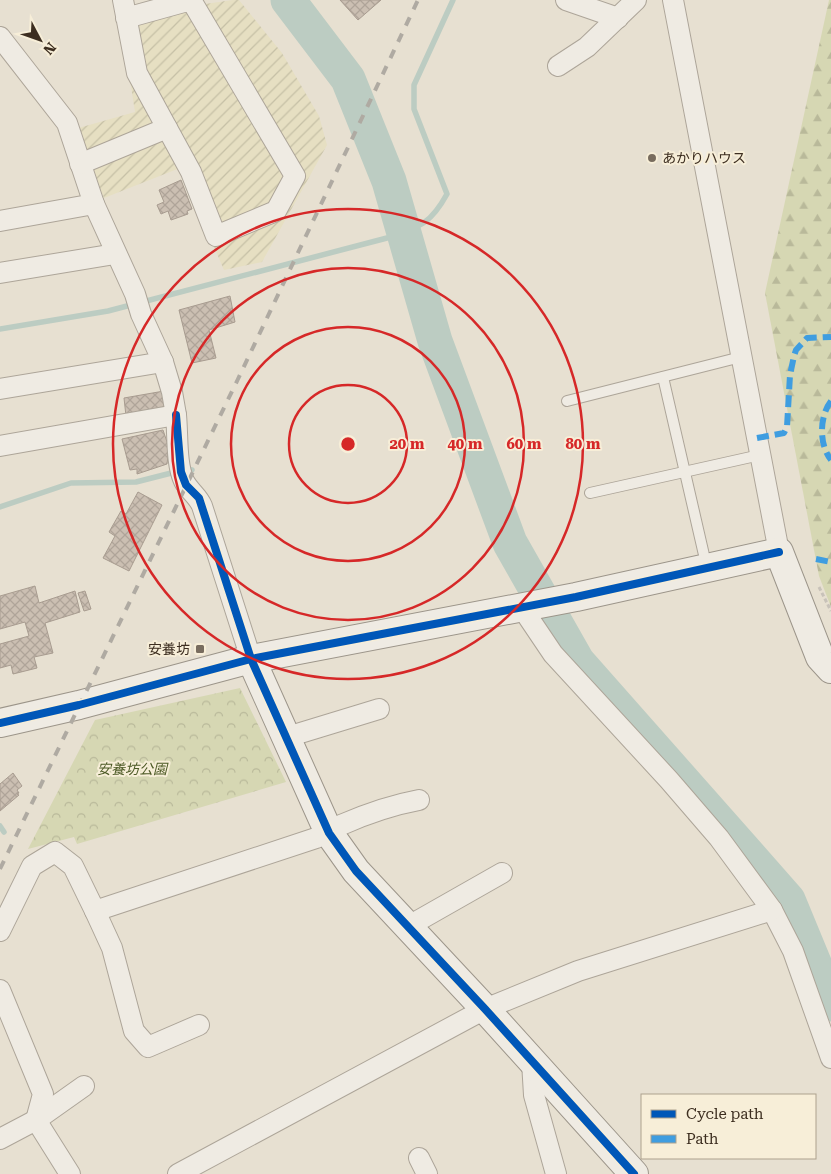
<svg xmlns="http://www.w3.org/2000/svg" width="831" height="1174" viewBox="0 0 831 1174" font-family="'Roboto Serif','Noto Sans JP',serif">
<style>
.farmland{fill:url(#farmland-furrows)}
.forest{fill:url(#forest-firs)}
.park{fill:url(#park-crowns)}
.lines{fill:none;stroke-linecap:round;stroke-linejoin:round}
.stream{stroke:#bcccc2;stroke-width:5.5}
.river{stroke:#bcccc2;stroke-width:35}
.building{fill:url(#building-cross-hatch);stroke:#a89c90}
.lane-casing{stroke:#ada599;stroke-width:12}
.street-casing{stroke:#ada599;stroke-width:22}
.secondary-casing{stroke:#9c958a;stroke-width:30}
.path{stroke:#c8c2b9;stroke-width:3;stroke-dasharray:4 2.5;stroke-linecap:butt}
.lane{stroke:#efebe3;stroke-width:10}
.street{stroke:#efebe3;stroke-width:20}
.secondary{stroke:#efebe3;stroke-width:28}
.rail{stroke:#afaaa2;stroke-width:4;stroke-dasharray:9 9;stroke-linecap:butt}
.quiet{stroke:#3f9de0;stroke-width:6;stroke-dasharray:12 6;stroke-linecap:butt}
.cycleway-casing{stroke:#f7eed8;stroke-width:11}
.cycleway{stroke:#0057b8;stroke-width:8}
.ring{fill:none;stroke:#d62828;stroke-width:2.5}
.poi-dot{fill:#786c5e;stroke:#f7eed8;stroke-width:2}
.labels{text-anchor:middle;stroke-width:4;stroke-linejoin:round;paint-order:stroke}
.poi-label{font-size:14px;fill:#3d2e20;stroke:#f7eed8;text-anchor:start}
.park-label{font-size:14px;font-style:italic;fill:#4d5a26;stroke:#f7eed8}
.centre{fill:#d62828;stroke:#f7eed8;stroke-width:2.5}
.ring-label{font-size:15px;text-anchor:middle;font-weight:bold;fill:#d62828;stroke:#f7eed8;stroke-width:4;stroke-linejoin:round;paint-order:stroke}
</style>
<defs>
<pattern id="farmland-furrows" width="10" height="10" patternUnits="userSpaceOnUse" patternTransform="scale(1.25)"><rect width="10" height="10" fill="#e6dfc2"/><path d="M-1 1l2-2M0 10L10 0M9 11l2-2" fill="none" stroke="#c6c0a6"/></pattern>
<pattern id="forest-firs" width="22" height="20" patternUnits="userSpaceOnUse" patternTransform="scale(1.25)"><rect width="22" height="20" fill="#d6d7b3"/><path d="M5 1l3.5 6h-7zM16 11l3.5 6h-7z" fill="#b9b99a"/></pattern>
<pattern id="park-crowns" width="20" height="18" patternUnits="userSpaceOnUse" patternTransform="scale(1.25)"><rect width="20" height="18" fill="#d6d7b3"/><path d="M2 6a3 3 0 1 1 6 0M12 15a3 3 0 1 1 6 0" fill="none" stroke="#b9b99a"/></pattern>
<pattern id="building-cross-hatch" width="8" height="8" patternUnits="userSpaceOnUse" patternTransform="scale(1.25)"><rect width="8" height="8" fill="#cbbfb2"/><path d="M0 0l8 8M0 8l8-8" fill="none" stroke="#afa499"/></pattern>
</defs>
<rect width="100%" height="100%" fill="#e7e0d1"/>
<polygon class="farmland" points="233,0 239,0 282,53 319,116 327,145 262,262 224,270 180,168 104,198 75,129 135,112 120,16"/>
<polygon class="forest" points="829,0 831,0 831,607 819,576 765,293"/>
<polygon class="park" points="240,688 286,782 77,844 74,837 28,849 95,720"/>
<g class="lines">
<g class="stream">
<path d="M0,329l108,-18 279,-73c32,-11 43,-13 60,-44l-33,-85v-24l39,-85"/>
<polyline points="0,507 71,483 136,482 187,469 192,470"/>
<polyline points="0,826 4,832"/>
</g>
<polyline class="river" points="288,0 348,79 389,181 435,341 510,543 577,661 788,900 831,1004"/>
</g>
<g class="building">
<polygon points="340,0 381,0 358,20"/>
<polygon points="181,180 192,209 187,211 188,214 171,220 168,211 161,214 157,205 164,202 159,190"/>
<polygon points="230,296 235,322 209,330 216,358 192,363 179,310"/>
<polygon points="164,391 168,409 126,416 124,398"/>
<polygon points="163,430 169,448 167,464 137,474 137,469 130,470 122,439"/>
<polygon points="138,492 162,505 129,571 103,558 115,536 109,532 121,511 126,514"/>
<polygon points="35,586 39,603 75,591 80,612 45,623 53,653 34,657 37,668 13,674 11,665 0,668 0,644 29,636 25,622 0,629 0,596"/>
<polygon points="85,591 91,609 84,611 78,593"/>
<polygon points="13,773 22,786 17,790 19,793 17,794 19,795 0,811 0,784"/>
</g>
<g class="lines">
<g class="lane-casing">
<g id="lane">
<polyline points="663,377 707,568"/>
<polyline points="567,401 741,357"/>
<polyline points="590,493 760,455"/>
</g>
</g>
<g class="street-casing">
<g id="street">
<polyline points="123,0 137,73 191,172 216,236 276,211 295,176 191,0 126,18"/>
<polyline points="566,0 618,18"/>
<polyline points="673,0 779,552"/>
<polyline points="0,37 67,123 94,204 135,294 141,314 163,362 172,392 176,415 0,446"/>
<polyline points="558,66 587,47 636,0"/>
<polyline points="80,164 167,128"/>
<polyline points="0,221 94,204"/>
<polyline points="0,273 115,254"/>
<polyline points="0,389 163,362"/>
<path d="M176,415c2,20 0,49 8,66 5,10 14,15 18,25l49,153"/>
<polyline points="522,608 553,654 669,780 719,838 772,910 793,951 831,1058"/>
<polyline points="285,736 297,734 379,709"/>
<path d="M95,911l221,-73c9,-4 16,-9 25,-13 25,-11 51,-20 78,-25"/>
<polyline points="407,926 414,923 502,873"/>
<polyline points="0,931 32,866 55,852 73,866 95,911 112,948 134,1031 148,1047 199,1025"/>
<polyline points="0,990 43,1094 36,1120 70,1174"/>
<polyline points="532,1062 534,1095 556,1174"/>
<polyline points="0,1139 36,1120 84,1086"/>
<polyline points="419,1158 427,1174"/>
<polyline points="178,1174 485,1009 578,971 772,910"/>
</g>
</g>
<g class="secondary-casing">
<g id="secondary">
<polyline points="251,659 329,833 356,871 485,1009 634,1174"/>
<polyline points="0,723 79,705 251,659 576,597 779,552 820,657 831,669"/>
</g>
</g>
<polyline class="path" points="819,587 831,611"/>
<use href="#lane" class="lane"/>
<use href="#street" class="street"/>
<use href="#secondary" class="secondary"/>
<polyline class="rail" points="0,869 238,379 418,0"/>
<g class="quiet">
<path d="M831,401c-12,16 -12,44 0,59"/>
<polyline points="757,438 784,433 787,427 790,375 794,356 796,350 807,338 831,337"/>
<polyline points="816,559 831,562"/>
</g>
<g class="cycleway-casing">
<g id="cycleway">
<polyline points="176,415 181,472 186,485 199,498 251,659 329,833 356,871 485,1009 634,1174"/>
<polyline points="0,723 79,705 251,659 576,597 779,552"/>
</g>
</g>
<use href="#cycleway" class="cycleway"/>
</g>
<g class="ring">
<circle cx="348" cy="444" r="59"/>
<circle cx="348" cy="444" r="117"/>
<circle cx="348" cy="444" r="176"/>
<circle cx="348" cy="444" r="235"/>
</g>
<g class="poi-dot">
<circle cx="652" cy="158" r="5"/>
<rect x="195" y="644" width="10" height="10" rx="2.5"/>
</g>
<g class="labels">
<g class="poi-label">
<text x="662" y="163">あかりハウス</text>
<text x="190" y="654" text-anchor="end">安養坊</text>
</g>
<g class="park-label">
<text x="132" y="774">安養坊公園</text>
</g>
</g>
<circle cx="348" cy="444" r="8" class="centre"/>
<g class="ring-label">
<text x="407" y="449">20 m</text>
<text x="465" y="449">40 m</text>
<text x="524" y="449">60 m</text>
<text x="583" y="449">80 m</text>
</g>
<rect x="641" y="1094" width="175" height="65" fill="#f7eed8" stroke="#ada18e"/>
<rect x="651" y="1110" width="25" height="8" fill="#0057b8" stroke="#ada18e"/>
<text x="686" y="1119" font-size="15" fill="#3d2e20">Cycle path</text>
<rect x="651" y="1135" width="25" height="8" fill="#3f9de0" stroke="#ada18e"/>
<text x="686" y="1144" font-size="15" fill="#3d2e20">Path</text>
<g transform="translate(40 40) rotate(131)" stroke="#f7eed8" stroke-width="4" paint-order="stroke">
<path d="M0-4L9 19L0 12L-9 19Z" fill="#3d2e20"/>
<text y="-8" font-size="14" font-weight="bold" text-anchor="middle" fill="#3d2e20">N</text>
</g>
</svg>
